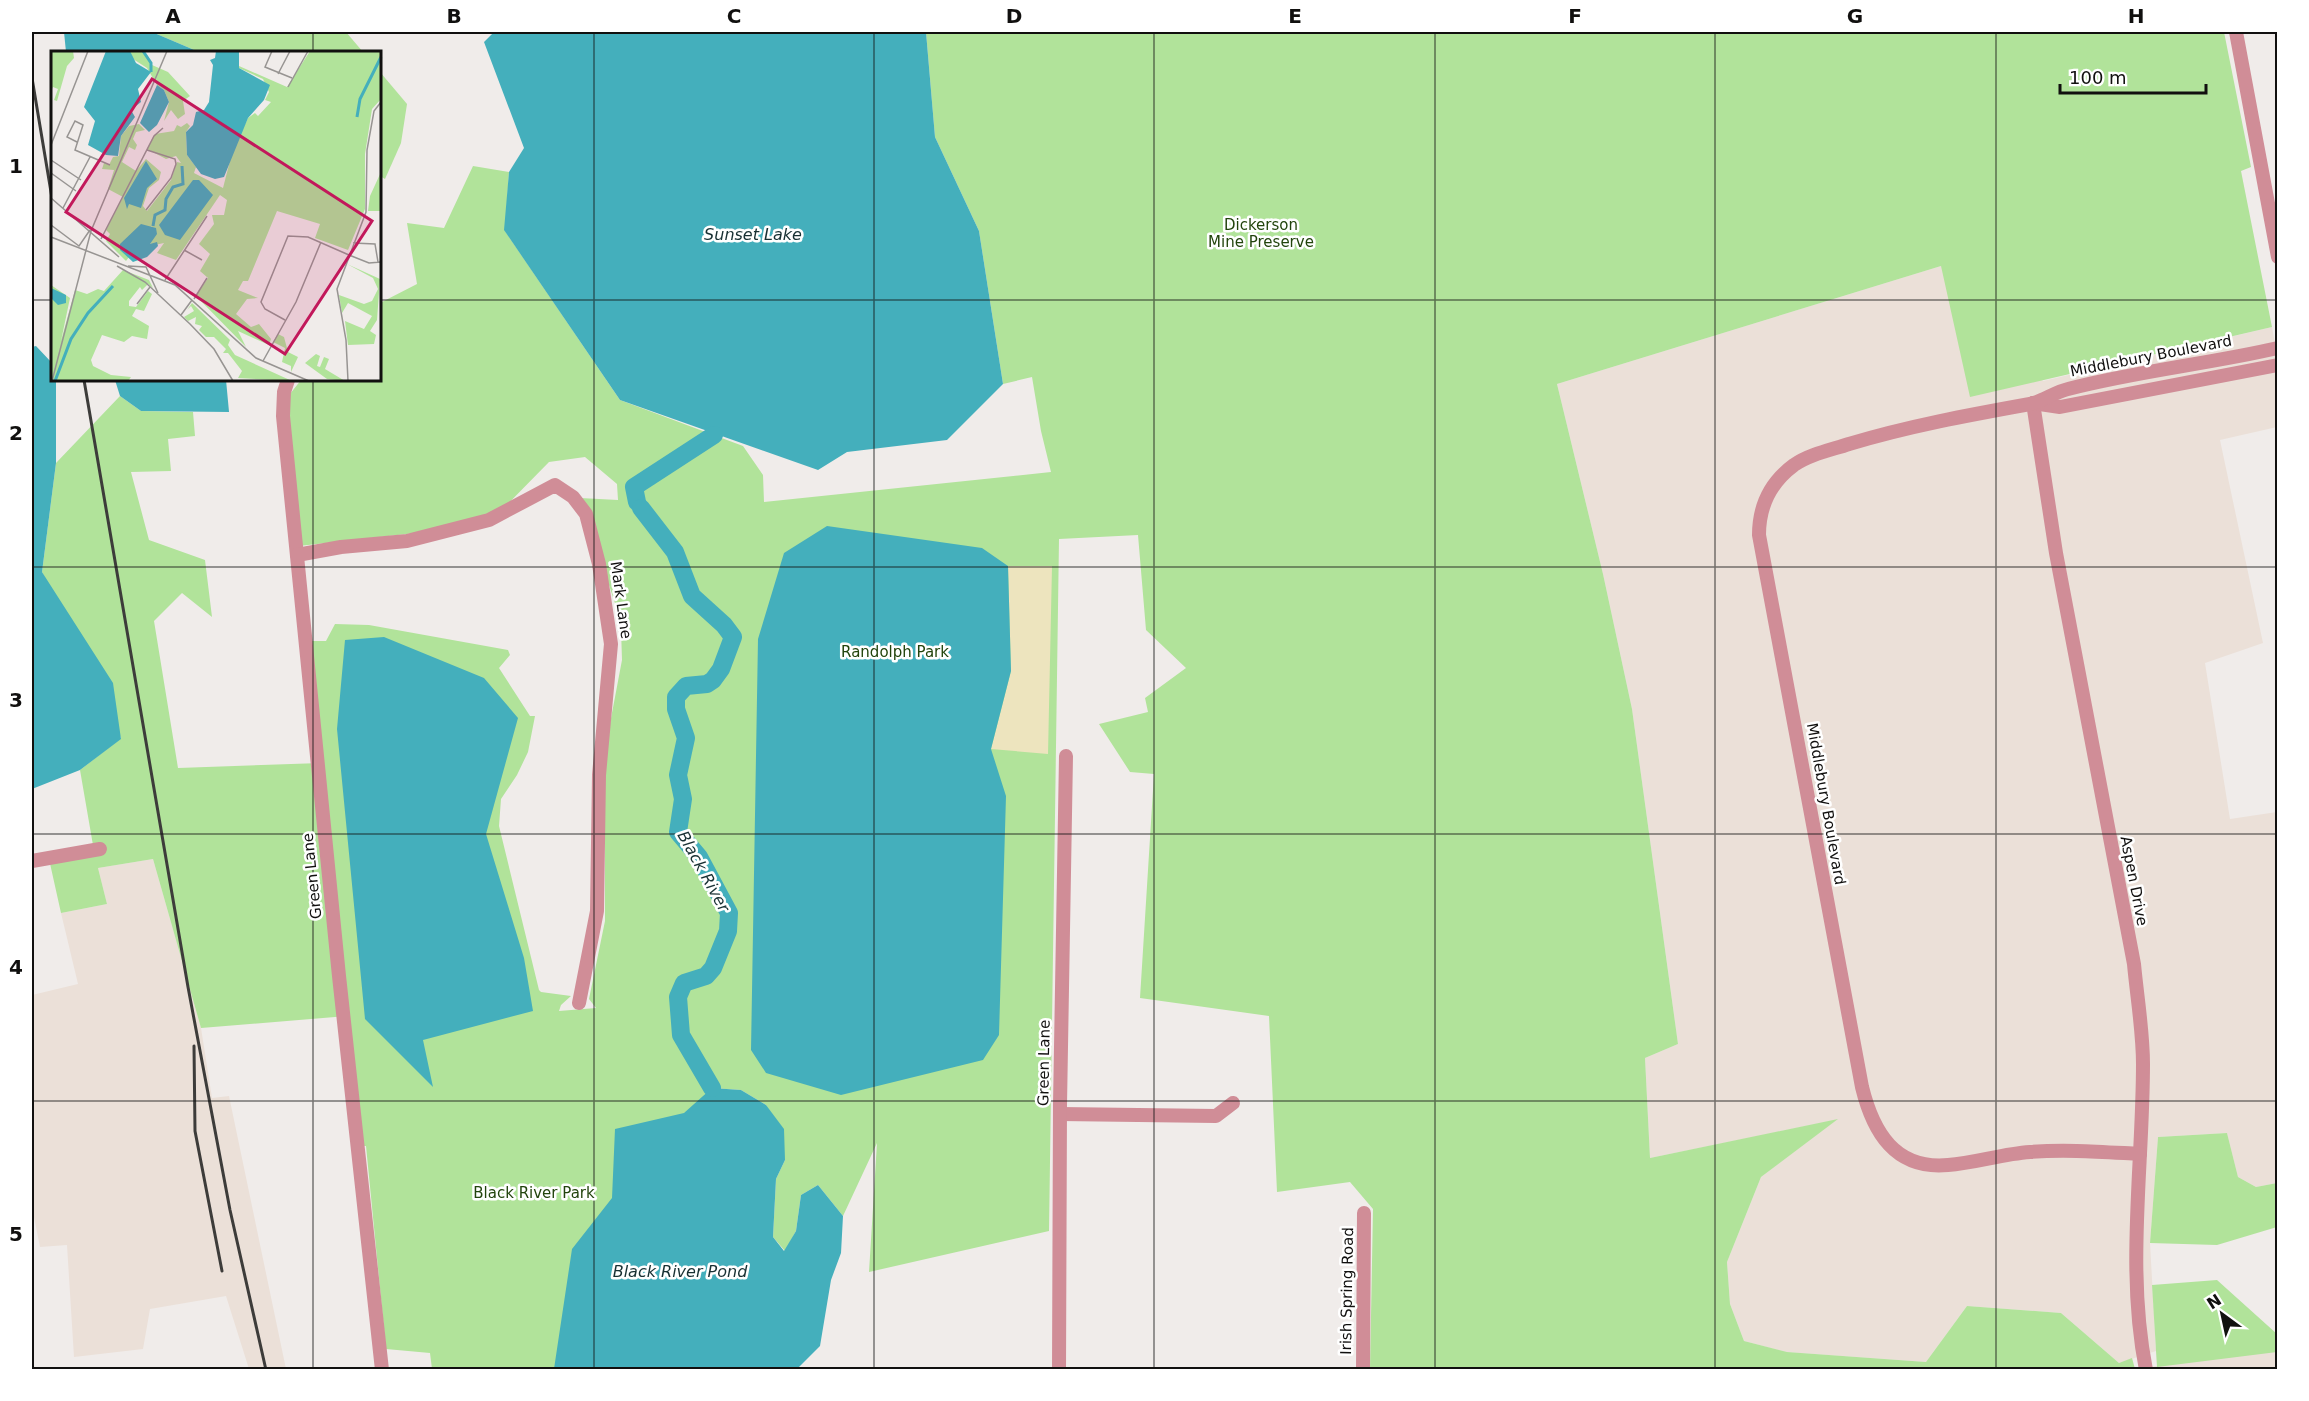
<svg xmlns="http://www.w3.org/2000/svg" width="2309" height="1401" viewBox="0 0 2309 1401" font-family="'DejaVu Sans',sans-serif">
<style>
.built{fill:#ebe0d8}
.green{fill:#b1e39a}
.sand{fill:#ede4be}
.water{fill:#44afbc}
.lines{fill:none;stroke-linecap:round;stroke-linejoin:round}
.river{stroke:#44afbc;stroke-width:18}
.minor{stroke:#d08d97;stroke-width:14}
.rail{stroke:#3d3c3a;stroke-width:3}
.grid{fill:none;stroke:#11100f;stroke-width:1.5;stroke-opacity:0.55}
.labels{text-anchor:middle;stroke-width:5;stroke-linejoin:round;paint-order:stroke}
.park-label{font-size:15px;fill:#22440c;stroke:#fff}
.street-label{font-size:15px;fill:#11100f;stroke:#fff}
.water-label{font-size:16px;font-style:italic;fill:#183033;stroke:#fff}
.inset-river{fill:none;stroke:#44afbc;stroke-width:3}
.inset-road{fill:none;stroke:#979492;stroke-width:1.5}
.view{fill:#c2185b;fill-opacity:0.15;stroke:#c2185b;stroke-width:3}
.inset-edge{fill:none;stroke:#11100f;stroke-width:3}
.neatline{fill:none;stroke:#11100f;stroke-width:2}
.grid-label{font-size:20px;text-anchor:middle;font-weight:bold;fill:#11100f}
</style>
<rect width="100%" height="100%" fill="#f0ecea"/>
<g class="built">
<polygon points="1941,266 2043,381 2272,327 2277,354 2277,427 2220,440 2263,643 2205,663 2230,819 2277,812 2277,1183 2256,1187 2238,1177 2227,1133 2158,1137 2150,1243 2156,1351 2119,1363 2061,1313 1967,1306 1926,1362 1786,1352 1744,1341 1730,1304 1727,1262 1761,1177 1836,1120 1650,1158 1645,1058 1678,1044 1632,709 1603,574 1557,384"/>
<polygon points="153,859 201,1028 212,1098 229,1096 286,1369 249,1369 226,1296 150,1309 143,1349 74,1357 67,1245 40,1247 32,1207 32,995 78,984 61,913 107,904 98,868"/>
<polygon points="2277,1351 2277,1369 2142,1368"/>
</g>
<g class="green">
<polygon points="152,32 346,32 363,52 199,52"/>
<polygon points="926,32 2224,32 2251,167 2241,171 2272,327 1970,397 1941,266 1557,384 1603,574 1632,709 1678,1044 1645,1058 1650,1158 1838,1119 1761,1177 1727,1262 1730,1304 1744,1341 1787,1352 1926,1362 1967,1306 2061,1313 2119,1363 2132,1358 2135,1369 1370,1369 1373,1209 1350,1182 1277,1192 1269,1016 1140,998 1154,774 1130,772 1099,724 1148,712 1145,698 1186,668 1146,630 1138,535 1059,539 1049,1231 869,1272 877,1143 843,1216 818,1185 801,1195 796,1231 785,1251 773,1237 776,1179 785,1160 766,1105 741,1090 712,1088 685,1369 432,1369 430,1353 386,1349 366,1146 363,1146 347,1016 201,1028 153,859 98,868 107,904 61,913 49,859 94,851 80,770 121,738 42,572 56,463 120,396 141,411 193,412 195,436 168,439 171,471 131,472 149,540 205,560 212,617 182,593 154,621 178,768 321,763 312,641 326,641 335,624 369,625 508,650 510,655 499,668 530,716 535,716 528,752 517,775 501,799 499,826 539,990 541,992 571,996 561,1005 559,1011 596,1008 589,999 605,921 605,750 622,660 621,629 616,606 580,498 618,500 617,484 585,457 549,462 487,525 299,546 286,399 301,380 380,380 380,303 417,284 407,223 444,228 473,166 509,172 505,231 620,400 743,446 763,475 764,502 1051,472 1041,431 1032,377 1003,384 979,231 935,137"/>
<polygon points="380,72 407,104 401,143 385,179 380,176"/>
<polygon points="2227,1133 2238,1177 2256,1187 2277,1183 2277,1227 2217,1245 2150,1243 2158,1137"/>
<polygon points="2217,1280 2277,1334 2277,1352 2157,1367 2152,1285"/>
</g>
<polygon class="sand" points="1008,566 1052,566 1048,754 991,749 1011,671"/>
<g class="water">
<polygon points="64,32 152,32 199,52 66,52"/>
<polygon points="494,32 926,32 935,137 979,231 1003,384 947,440 847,452 818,470 620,400 504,230 509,172 524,148 484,42"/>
<polygon points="36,346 52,363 52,380 56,380 56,463 42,572 113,683 121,739 80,770 32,789 32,347"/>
<polygon points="115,380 226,380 229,412 141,411 120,396"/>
<polygon points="827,526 982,548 1008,566 1011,671 991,749 1006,796 999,1035 983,1060 841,1095 766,1073 751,1050 758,639 784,553"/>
<polygon points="384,637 484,678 518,718 486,834 524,958 533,1011 423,1040 433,1087 365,1019 337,729 345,640"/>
<polygon points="712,1088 741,1090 766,1105 784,1129 785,1160 776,1179 773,1237 784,1251 796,1231 801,1195 818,1185 843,1216 841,1253 831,1280 820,1346 797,1369 554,1369 572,1249 612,1198 615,1129 684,1113"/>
</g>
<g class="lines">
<g class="river">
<polyline points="637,502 634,487 714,435"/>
<polyline points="641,508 675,552 692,596 724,625 733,637 721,669 713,680 707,684 686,686 676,697 676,709 686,738 678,775 683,799 678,832 699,857 729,913 728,931 713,968 706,976 684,983 678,997 681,1035 712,1088"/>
</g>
<g class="minor">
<polyline points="2236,32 2278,257"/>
<polyline points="288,380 284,392 283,416 339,976 382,1370"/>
<path d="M2033,403l23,150 78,411c3,33 9,67 9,100 0,102 -17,205 3,306"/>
<polyline points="2033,403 2060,407 2278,365"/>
<polyline points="297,555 341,547 407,541 489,520 555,485 573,497 586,514 599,564 611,644 599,775 597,911 579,1003"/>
<polyline points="32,861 100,849"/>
<polyline points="1060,1114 1216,1116 1233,1103"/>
<path d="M2140,1154c-37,-2 -74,-5 -110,-2 -28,2 -55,11 -82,13 -53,5 -75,-33 -86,-78l-103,-552c0,-29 12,-53 35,-70 16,-11 37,-15 55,-21 60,-18 120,-29 181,-40 13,-3 25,-12 38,-15 69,-18 140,-25 210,-41"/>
<polyline points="1059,1370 1060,1105 1066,756"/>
<polyline points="1363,1370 1364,1213"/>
</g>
<g class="rail">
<polyline points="32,78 52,198"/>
<polyline points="84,380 188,987 230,1210 266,1370"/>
<polyline points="194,1046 195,1131 222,1271"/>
</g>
</g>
<path class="grid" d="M313,32v20M594,32v1338M874,32v1338M1154,32v1338M1435,32v1338M1715,32v1338M1996,32v1338M32,300h20M380,300h1898M313,380v990M32,567h2246M32,834h2246M32,1101h2246"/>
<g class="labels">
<g class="park-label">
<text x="1261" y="230">Dickerson<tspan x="1261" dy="17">Mine Preserve</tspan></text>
<text x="895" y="657">Randolph Park</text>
<text x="534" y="1198">Black River Park</text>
</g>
<g class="street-label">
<text transform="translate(2151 356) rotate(-11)" y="5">Middlebury Boulevard</text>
<text transform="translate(621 600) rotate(82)" y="5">Mark Lane</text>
<text transform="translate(1826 804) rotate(80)" y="5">Middlebury Boulevard</text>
<text transform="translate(312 876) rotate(-96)" y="5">Green Lane</text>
<text transform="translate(2134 881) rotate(79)" y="5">Aspen Drive</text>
<text transform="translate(1044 1063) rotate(-89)" y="5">Green Lane</text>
<text transform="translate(1347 1291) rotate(-89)" y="5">Irish Spring Road</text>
</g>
<g class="water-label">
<text x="753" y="240">Sunset Lake</text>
<text transform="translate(704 871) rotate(61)" y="6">Black River</text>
<text x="680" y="1277">Black River Pond</text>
</g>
</g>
<g transform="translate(51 51)">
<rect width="330" height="330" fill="#f0ecea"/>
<path d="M0,0h22l1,7 -7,8 -10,35 -3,-1 4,-11 -5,-2 -2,4zM93,0l8,14 16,7 22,24 -7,5 2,13 -7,5 -7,-9 -7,11 5,-19 -5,-12 -7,-5 -10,-17 -17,-11v-5zM259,0h71v48l-9,10 -7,45v55l-17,41 -33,-12 5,-14 -43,-13 -29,70h-5l-5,9 20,8 -11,1 -11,15 15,13 8,-3 12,15 -2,6 -31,-14 8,16 -50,-51 12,-18 -8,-7 10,-17 -11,-10 15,-20 -2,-9h12l3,-15 -7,-5 -44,65 -19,-7 7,-10 -14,3 2,-20 -26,35 -20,-20 4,-7 -4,-4 17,-33 -15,-8 6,-19 -12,-1 2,-6 5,2 4,-8 6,-1 2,-20 8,-10 10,-2 6,6 -9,2 -3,7 4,6 -2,5 -6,-3 -7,15 14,9 10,-12 15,13 -2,8 -10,8 -6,18 4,5 24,-31 6,-18 4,1 -5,-7 -10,3 -19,-10 8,-15 19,-3 3,-6 4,2 6,-4 3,3 -4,6 1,23 9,12 -2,6 29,15 10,-39 15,-31 7,-5 3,3 13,-14 -6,-2 4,-8 -6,-13 -24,-11 -2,-9 2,7 48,21zM330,121v39h-13l2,-15zM296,213l33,15 -3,41 -7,11 6,4 -2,9 -26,1 -3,-24 19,8 8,-13 -24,-13 -6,10 -3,-18 25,9 8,-3 6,-12 -5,-11zM72,219l26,10 4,8 -5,-4 -6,6 -2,-3 -11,14v5l7,1 12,-16 4,3 -8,17 -8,-2 -4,7 17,10 -2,13 -15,-3 -8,6 -22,-7 -11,25 2,6 18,9 20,2 -3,4h-77v-96l19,13 -9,43 14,-51 12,4 11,-5 6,2zM141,252l38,37 -2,5 7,10 57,26 -54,-3 4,-7 -14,-18h-5l3,-4 -12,-12h-8l-7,-7 3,-4 -7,-2 1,-7 -8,4 -4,-4 10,-6 -3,-5 -4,4zM227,283l6,3 4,15 10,5 -7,15v-6l-9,-4 3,-14 -12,-6zM265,303l4,2 -3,10 3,1 4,-10 5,2 -4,10 20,12 -18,-2 -22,-16z" fill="#b1e39a"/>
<path d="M55,0h24l6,12 15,9 -13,17 3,13 -10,8 4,7 -14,19 -3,20 -12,-1 -18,-10 7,-24 -11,-14zM165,0h23v17l31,17 -6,15 -16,18 -24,59 -9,2 -14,-5 -14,-19 -1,-23 7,-7 3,-13 8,-2 5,-8 4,-37 -3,-5 5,-2zM106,34l7,5 5,12 -12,23 -8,7 -9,-9zM95,110l11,18 -10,9 -6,20 -12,-4 -2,5 -3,-11zM142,129h6l14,15 -33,45 -15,-5 -6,-10zM90,173l15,4 1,6 -7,10 7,-2 1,4 -11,11 -14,5 -13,-12v-6zM0,237l15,7v8l-8,2 -7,-7z" fill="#44afbc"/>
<path class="inset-river" d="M92,0l8,12v9M306,66l3,-18 21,-42M102,175l2,-11 10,-5 1,-11 7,-12 10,-3 -1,-18M4,330l16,-42 17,-26 25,-27"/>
<path class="inset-road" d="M221,0l-7,16 27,11M227,23l12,-23M237,36l20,-36M26,91l-10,-5 8,-16 8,4 -8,25 35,15M0,94l37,-94M0,109l30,20M0,122l25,18M0,147l68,59M12,157l27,-51M95,159l25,-32 5,-14 -1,-5 -28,-9M0,174l28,21 11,-16M0,186l124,48 81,73 53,23M50,188l53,-103 9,-8M302,192l22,1 3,18M133,199l18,10M298,204l20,8 12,-1M66,215l28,16 45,42 24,25 19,32M77,215l18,1 12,26M114,229l42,-64M143,248l13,-21M86,253l13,-17M130,264l11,-15M234,269l-20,-11 -4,-7 27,-66 20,1 41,18M212,310l33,-59 25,-60M1,330l39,-150 76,-180M297,330l-2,-41 -9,-51 29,-77 1,-62 7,-39 7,-9"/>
<path class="view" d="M101,28l220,142 -87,133 -219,-142z"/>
<rect width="330" height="330" class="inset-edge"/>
</g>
<rect width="2309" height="1401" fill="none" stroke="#ffffff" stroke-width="66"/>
<g transform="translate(2222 1314) rotate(327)" stroke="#ffffff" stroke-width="4.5" paint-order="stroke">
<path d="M0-4.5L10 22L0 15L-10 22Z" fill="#11100f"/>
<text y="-9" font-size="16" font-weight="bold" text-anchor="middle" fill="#11100f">N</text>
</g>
<path d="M2060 84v9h146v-9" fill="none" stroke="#11100f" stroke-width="3"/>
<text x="2069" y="84" font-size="18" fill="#11100f" stroke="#ffffff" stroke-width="4.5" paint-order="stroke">100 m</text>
<rect x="33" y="33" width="2243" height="1335" class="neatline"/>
<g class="grid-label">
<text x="173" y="23">A</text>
<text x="454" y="23">B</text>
<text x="734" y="23">C</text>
<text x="1014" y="23">D</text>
<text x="1295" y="23">E</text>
<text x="1575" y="23">F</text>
<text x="1855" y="23">G</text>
<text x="2136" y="23">H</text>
<text x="16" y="173">1</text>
<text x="16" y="440">2</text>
<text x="16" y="707">3</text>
<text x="16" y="974">4</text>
<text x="16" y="1241">5</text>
</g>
</svg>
